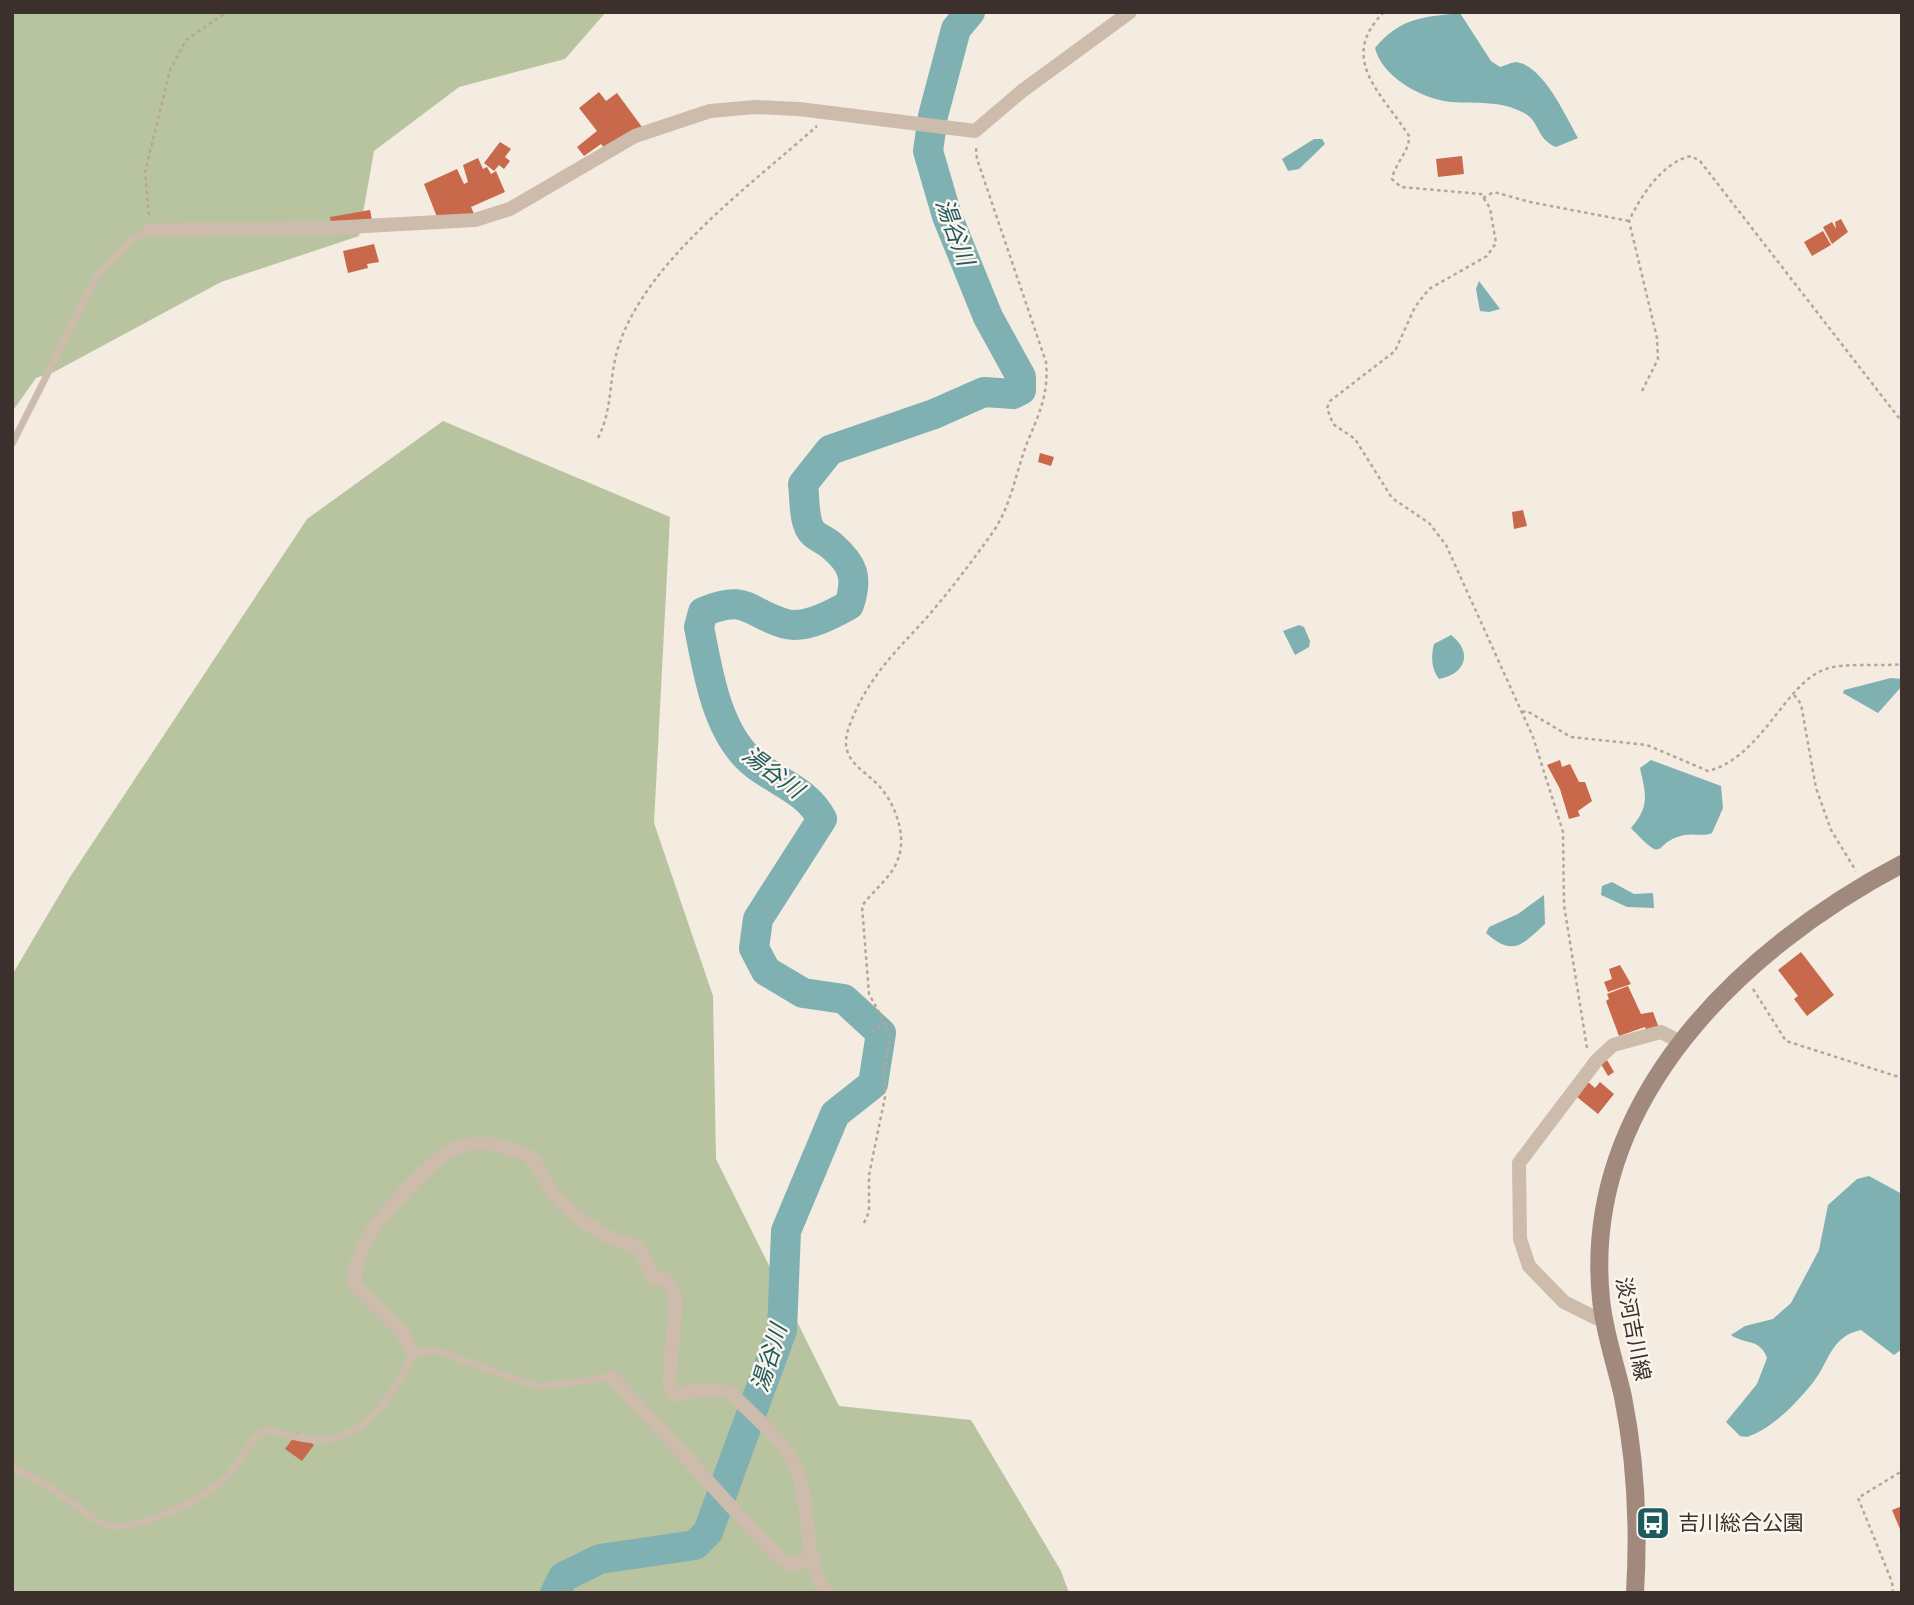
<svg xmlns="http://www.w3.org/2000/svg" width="1914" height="1605" viewBox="0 0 1914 1605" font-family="Inter,'Noto Sans JP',sans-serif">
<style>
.green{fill:#b8c4a0}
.water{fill:#7fb0b2}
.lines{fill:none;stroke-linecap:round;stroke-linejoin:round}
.river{stroke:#7fb0b2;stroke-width:30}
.building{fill:#c8694b}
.path{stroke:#b9a596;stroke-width:2.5;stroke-dasharray:3.5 3.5;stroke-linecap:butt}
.lane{stroke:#cdbbac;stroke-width:7}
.street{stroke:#cdbbac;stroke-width:14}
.secondary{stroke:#a18a7d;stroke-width:18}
.labels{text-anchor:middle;stroke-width:5;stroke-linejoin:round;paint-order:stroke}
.street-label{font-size:21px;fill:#3b302b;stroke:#fbf5ee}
.poi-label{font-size:21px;fill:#3b302b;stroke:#fbf5ee;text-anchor:start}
.water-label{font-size:23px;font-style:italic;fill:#1f5a5e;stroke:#fbf5ee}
</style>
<rect width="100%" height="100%" fill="#f4ebe1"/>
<g class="green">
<polygon points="12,12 606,12 565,59 459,87 374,151 359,236 221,282 54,372 36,378 12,412"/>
<polygon points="443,421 670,517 654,823 713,996 716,1159 839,1406 971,1420 1061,1571 1069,1593 12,1593 12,975 70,877 307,519"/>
</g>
<g class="water">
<path d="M1460,13l31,48 9,6c4,-1 12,-5 16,-5 27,3 50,55 62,76l-22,9c-20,-8 -16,-26 -32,-34 -24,-13 -47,-9 -73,-11 -29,-3 -69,-25 -76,-54 25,-30 47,-31 85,-35z"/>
<polygon points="1314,139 1322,139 1325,144 1299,169 1288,171 1282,159"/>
<polygon points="1479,281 1500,309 1489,312 1480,311 1476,289"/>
<polygon points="1299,625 1304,627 1310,641 1309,647 1295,655 1283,631"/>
<path d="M1451,635c22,17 15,39 -12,44 -8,-10 -8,-23 -5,-35z"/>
<polygon points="1891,678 1902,679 1902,686 1878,713 1843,693 1844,690"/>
<path d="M1651,760l70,26 2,22 -11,25c-10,4 -17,0 -27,2 -34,6 -16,33 -54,-7 19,-22 15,-33 9,-60z"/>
<polygon points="1612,882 1634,894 1653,893 1654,908 1627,907 1601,895 1602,886"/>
<path d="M1544,895l1,29c-23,21 -32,33 -59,9l3,-6 29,-13z"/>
<path d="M1869,1176l33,18v155l-8,6 -33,-25c-31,6 -32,34 -50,55 -17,21 -39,43 -64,52l-7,-1 -14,-14 31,-38 10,-26c-7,-20 -22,-13 -36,-23l14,-9 28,-7 18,-16 28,-53 9,-45 29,-26z"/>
</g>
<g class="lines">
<path class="river" d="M555,1593l8,-16 37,-18 95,-14 13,-13 74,-202 4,-99 49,-117 38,-30 8,-51 -37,-34 -41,-6 -37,-22 -12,-23 4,-29 64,-100c-17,-33 -55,-39 -78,-65 -29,-32 -37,-87 -45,-127l4,-15c45,-19 44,1 83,12 20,5 47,-10 63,-19 9,-27 5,-40 -17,-59 -5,-5 -14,-8 -19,-13 -10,-10 -8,-35 -10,-49l27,-34 104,-36 50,-22 29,2 8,-4v-13l-33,-60 -41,-101 -19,-65 5,-35 23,-87 14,-17"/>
</g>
<g class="building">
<polygon points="599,92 606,101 617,93 642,127 605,149 601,144 584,156 577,147 597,131 579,108"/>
<polygon points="500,142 511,149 505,157 510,161 504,169 499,165 494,171 484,163"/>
<polygon points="1462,156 1464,174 1438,177 1436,159"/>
<polygon points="478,158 483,169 487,167 491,174 496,171 505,192 471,207 475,216 441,227 424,184 457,169 464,184 468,182 463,165"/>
<polygon points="370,210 373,225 332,232 330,217"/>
<polygon points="1841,219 1848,232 1832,244 1823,227 1832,222 1836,229 1835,222"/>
<polygon points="1823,231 1831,245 1812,256 1804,242"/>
<polygon points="374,244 379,262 367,264 368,268 348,273 343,251"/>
<polygon points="1040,453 1054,457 1051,466 1038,462"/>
<polygon points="1523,510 1527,526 1514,529 1512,512"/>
<polygon points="1560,760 1562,767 1570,764 1579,782 1585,782 1592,801 1578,811 1580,816 1569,819 1560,789 1547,765"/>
<polygon points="1801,952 1834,995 1807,1016 1794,999 1798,996 1778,970"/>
<polygon points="1620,965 1631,984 1608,992 1604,982 1612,979 1609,969"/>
<polygon points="1628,986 1641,1014 1653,1012 1659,1028 1647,1032 1645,1027 1619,1036 1606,1001 1609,999 1607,994"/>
<polygon points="1607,1060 1614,1072 1608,1076 1601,1064"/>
<polygon points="1588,1082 1595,1088 1600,1082 1614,1094 1598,1114 1577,1097"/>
<polygon points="297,1433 314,1445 302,1461 285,1449"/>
<polygon points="1902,1506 1902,1534 1892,1510"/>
</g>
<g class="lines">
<g class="path">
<path d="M1384,12c-47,47 -2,81 25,124 1,15 -14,27 -17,43l9,8 80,7 9,14 6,35 -9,13 -58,33 -14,18 -20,44 -65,50 -3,7 6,16 22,15 37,59 37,25 17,22 87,192 30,95 1,73 23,143"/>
<polyline points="1483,198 1494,192 1530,202 1629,221"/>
<polyline points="149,215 145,172 170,70 186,40 227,12"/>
<path d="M1642,391l16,-32 -1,-21 -28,-117c12,-26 34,-59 62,-65l9,5 202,261"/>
<path d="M598,438c16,-32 10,-61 21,-93 29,-86 131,-159 198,-219"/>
<polyline points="1794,695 1801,704 1816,788 1831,830 1856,871"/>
<path d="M1522,712l5,-1 44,26 76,8 61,26c55,-14 77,-89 118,-102 20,-7 53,-2 76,-5"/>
<polyline points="1753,989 1786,1041 1902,1078"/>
<path d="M871,1032l14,-9 -16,-29 -7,-88c12,-17 31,-29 37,-50 7,-22 -4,-52 -19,-69 -17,-19 -43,-27 -31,-60 16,-44 41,-70 72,-103 25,-28 50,-61 72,-92 18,-26 23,-60 34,-89 12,-29 22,-49 19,-81l-69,-203 -1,-11"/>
<polyline points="864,1223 869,1212 869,1175 885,1097 884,1070 890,1038 885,1023"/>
<polyline points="1893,1593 1892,1582 1858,1498 1902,1471"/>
</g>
<g class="lane">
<polyline points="12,444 97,276 133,238 150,230"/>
<path d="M12,1467c22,10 41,22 60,36 10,6 21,17 31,21 29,11 90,-21 114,-39 22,-15 27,-42 49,-55 17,3 41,12 58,10 45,-4 72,-51 89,-87l22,-3 103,37 74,-10"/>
</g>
<g class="street">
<polyline points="150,230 329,228 475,220 510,209 635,136 710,111 755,107 799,109 975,131 1022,91 1130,12"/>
<polyline points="1604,1317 1596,1318 1564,1302 1529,1266 1520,1239 1519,1163 1597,1060 1613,1045 1661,1032 1681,1042"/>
<path d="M413,1353l-10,-20 -49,-49c1,-41 27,-66 53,-95 34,-35 56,-58 105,-39 5,2 11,2 15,5 10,6 15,21 21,30 19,30 57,55 91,62l15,32h11l8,12 3,12 -7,78 5,14 27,-5 29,2c23,24 59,51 69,84 12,37 4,84 27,117"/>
<polyline points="612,1377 774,1553 790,1565 814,1559"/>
</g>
<path class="secondary" d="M1635,1593c4,-66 1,-131 -12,-196 -7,-32 -19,-65 -22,-98 -20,-197 139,-350 301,-435"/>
</g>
<defs>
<g id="bus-square" transform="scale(1.75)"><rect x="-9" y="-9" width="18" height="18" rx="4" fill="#1f5a5e" stroke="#fbf5ee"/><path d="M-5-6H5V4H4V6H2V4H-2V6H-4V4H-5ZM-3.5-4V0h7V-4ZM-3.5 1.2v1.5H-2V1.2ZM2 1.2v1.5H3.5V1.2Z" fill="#fff"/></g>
</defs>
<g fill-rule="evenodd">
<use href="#bus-square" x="1653" y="1523"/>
</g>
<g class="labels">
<g class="street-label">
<text transform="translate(1633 1329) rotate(79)" y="7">淡河吉川線</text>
</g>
<g class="poi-label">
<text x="1678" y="1530">吉川総合公園</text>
</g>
<g class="water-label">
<text transform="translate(955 232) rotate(70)" y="8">湯谷川</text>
<text transform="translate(773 772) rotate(37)" y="8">湯谷川</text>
<text transform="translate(769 1358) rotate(-73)" y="8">湯谷川</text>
</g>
</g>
<rect width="1914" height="1605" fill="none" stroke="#3b302b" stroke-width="28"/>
</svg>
